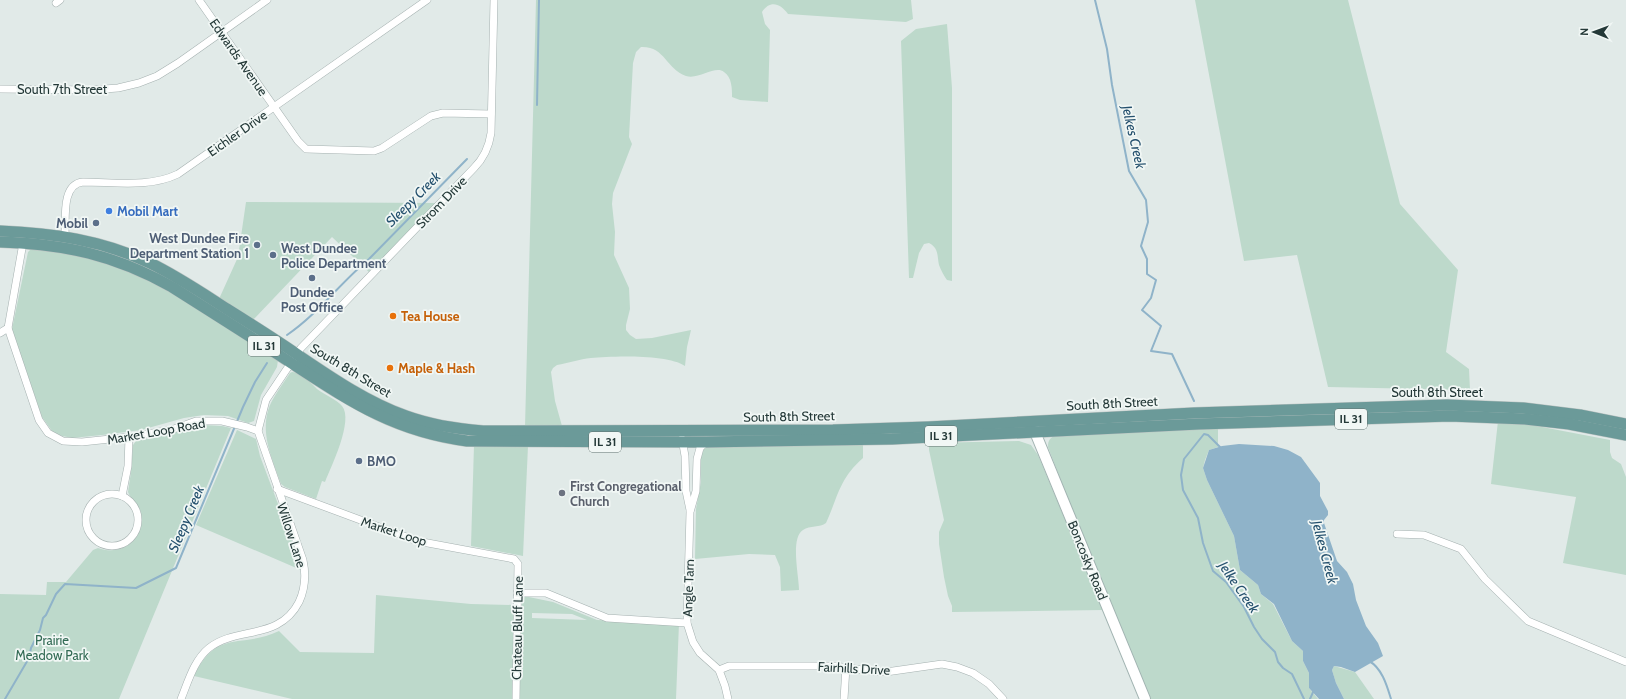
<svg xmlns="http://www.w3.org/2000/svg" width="1626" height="699" viewBox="0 0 1626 699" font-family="Cabin,sans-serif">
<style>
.green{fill:#bdd9cb;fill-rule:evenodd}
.water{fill:#8fb3c9}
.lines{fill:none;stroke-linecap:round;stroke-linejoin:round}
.stream{stroke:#8fb3c9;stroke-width:2}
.street-casing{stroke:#a5b1b0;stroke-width:8}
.secondary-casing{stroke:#a2b4b2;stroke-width:12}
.primary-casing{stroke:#bdc4c3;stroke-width:12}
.street{stroke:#fff;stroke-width:7}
.secondary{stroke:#fff;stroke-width:10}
.primary{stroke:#6b9a99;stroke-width:11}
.shop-dot{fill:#3f7fe0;stroke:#f1f7f5;stroke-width:1.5}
.service-dot{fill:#5c6f8a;stroke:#f1f7f5;stroke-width:1.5}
.food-dot{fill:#e8710a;stroke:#f1f7f5;stroke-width:1.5}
.worship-dot{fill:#6b7280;stroke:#f1f7f5;stroke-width:1.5}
.labels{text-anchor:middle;stroke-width:3.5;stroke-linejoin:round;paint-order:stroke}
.shield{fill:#f1f7f5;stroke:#627271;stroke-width:1}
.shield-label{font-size:12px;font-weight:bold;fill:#243938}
.street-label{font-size:13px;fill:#243938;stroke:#f1f7f5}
.shop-label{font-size:13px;font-weight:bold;fill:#366cbe;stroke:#f1f7f5;text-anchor:start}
.service-label{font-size:13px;font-weight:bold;fill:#4e5e75;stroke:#f1f7f5;text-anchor:end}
.food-label{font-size:13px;font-weight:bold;fill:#c56008;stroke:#f1f7f5;text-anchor:start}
.worship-label{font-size:13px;font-weight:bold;fill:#5b616d;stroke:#f1f7f5;text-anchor:start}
.park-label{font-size:13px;fill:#336b55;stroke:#f1f7f5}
.water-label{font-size:14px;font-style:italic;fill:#25516e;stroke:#f1f7f5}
</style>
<rect width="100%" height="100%" fill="#e1eae8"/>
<g class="green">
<path d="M536,0h375l2,19 -7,3 -118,-8c-8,-11 -18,-14 -26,-2l3,12 5,6 -2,72 -28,-2 -8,-3c0,-8 0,-20 -8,-25 -9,-7 -25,8 -38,4 -20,-7 -21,-30 -45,-29l-5,5 -3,11 -4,74 3,7 -19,49 -1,11 3,28 -1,23 15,33 1,21 -4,16v5l4,5 6,4 16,-1 39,-8 -4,17 -2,19c-17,-12 -73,-10 -94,-8 -11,1 -23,5 -34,7l-4,3 -2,4 4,29 7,25 -37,1z"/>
<polygon points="1195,0 1348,0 1400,204 1458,270 1446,352 1469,369 1470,390 1328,387 1297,255 1244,261"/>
<path d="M947,24l5,64v193l-5,-1c-3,-4 -6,-10 -8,-15 -2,-9 0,-17 -10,-22l-5,1 -5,9 -6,25h-4l-8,-237 15,-12z"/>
<polygon points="246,202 439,203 371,274 332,237 252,321 219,299 238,257"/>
<polygon points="31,249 52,249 109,263 155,282 278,360 277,367 261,395 254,421 248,423 228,416 204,415 184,418 141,430 102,435 72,438 58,435 52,431 42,417 12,329 28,252"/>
<path d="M292,372c9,0 19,11 25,17 8,6 19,10 25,17 12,14 -11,61 -17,76l-3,-1 -6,18 -31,-12 -4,-3c-9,-26 -22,-52 -11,-79 5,-11 13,-21 20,-32z"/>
<polygon points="1498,421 1516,422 1610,440 1610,452 1612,458 1621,464 1626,477 1626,575 1563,563 1576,497 1491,484"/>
<path d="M204,425l18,1 9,2 -112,271h-119v-105l46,1 1,-13h19l27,-32 5,-2c24,9 48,-9 43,-35 -2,-9 -10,-13 -13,-21l3,-20 2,-27 3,-4 26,-5 26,-9z"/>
<path d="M1218,428v19l-9,3 -4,10 -2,8 4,12 27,56 6,34 18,15 3,9 12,10 19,37 11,10v10l6,12v15l9,11h-169l-75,-184 -26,-68c0,-7 2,-9 8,-12z"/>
<polygon points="237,430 256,439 260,456 301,565 301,570 196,525"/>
<polygon points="1019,441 1031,445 1038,455 1103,610 952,612 952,606 948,596 944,577 939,544 939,532 944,520 929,450 929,443"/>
<path d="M863,444v14c-24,21 -25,39 -37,65 -6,5 -16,2 -23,7 -13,8 -4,46 -4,60l-18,1 -1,-24 -5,-12 -26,-1 -54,5 1,-50 5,-27v-27l3,-6 8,-4z"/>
<polygon points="474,445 528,446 523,556 471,546"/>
<path d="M376,595l95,9 43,1 -2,94h-220l-98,-23c22,-48 48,-27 85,-45l21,21 74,1z"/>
<path d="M524,596l29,6 44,18 82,3 -3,76h-161l3,-81h4v-19zM532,613l40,1 15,6 -55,-2z"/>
<polygon points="1334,666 1355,672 1374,699 1344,699 1336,683 1332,670"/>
</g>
<polygon class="water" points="1239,444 1274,446 1288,450 1301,457 1320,483 1320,496 1328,511 1328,515 1324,520 1324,523 1337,561 1347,572 1353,584 1356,600 1366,626 1378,643 1383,656 1355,672 1341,667 1334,666 1332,670 1336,683 1344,699 1319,699 1309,688 1309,673 1303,661 1303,651 1292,641 1274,604 1261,594 1258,585 1240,570 1234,536 1207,480 1203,468 1209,450 1222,446"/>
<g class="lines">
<g class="stream">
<polyline points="1095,0 1107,49 1112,85 1129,171 1146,200 1148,222 1141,246 1147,259 1147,274 1156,280 1151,298 1142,310 1161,326 1151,351 1172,354 1194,401"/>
<polyline points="537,105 539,0"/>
<path d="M287,335c31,-21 53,-52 82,-76l98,-100"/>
<polyline points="1221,448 1208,435 1204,434 1184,459 1181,475 1183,490 1198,518 1203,543 1213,571 1226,582 1244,607 1254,627 1262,639 1275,652 1278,662 1283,668 1292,674 1304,699"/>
<path d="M1369,661c13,7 18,25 22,38"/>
<polyline points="5,699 29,658 31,648 40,630 43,618 46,615 56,594 65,584 136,588 176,568 243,407 255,382 267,363"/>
<polyline points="1310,699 1314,690"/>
</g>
<g class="street-casing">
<g id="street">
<polyline points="199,0 298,141 306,149 374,151 382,148 431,116 443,113 491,114"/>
<polyline points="56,3 60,0"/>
<polyline points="0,89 91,90 118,88 139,83 157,76 178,63 267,0"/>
<path d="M65,236c1,-17 -4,-52 18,-54 31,0 66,6 95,-8l249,-174"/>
<polyline points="8,328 39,420 48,433 63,441 82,442 129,437 171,430 196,421 222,421 247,427 258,431"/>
<polyline points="0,333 8,328 23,243"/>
<polyline points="682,439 685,456 686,491 690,510"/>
<polyline points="706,442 700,448 697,459 696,491 690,512 687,623 693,642 700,653 719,670 725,686 728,699"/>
<polyline points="277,489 417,541 514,559 518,564 516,699"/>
<circle cx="112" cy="520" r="26"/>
<polyline points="122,496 128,466 129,437"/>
<polyline points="1397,534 1424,535 1461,549 1485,579 1528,621 1626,662"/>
<polyline points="517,593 546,593 607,618 687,623"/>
<polyline points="719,670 729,666 835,666 869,671 886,672 942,664 957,667 973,673 989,684 1003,699"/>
<path d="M181,699c7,-17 13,-39 28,-51 28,-22 70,-7 90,-46 6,-13 7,-28 4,-42l-45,-129 8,-31 35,-52 173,-180c10,-10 15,-21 17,-35l3,-133"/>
<polyline points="844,699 846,667"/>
</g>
</g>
<g class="secondary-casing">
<polyline id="secondary" points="1034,425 1035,432 1145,699"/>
</g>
<g class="primary-casing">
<g id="primary">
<path d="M0,231c52,2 102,9 150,32 27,13 52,30 77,46 24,15 48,30 71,46 34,23 69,47 108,61 25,9 50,13 77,15l350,-1 95,-3 266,-14 253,-8 76,3 57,7 46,9"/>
<path d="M0,242c65,2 115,13 172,45 38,24 76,48 113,72 62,40 106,72 182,82l239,1 186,-3 307,-15 251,-8 75,3 44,5 57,11"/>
</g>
</g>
<use href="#street" class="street"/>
<use href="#secondary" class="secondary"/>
<use href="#primary" class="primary"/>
</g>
<circle class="shop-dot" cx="109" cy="211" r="4"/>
<g class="service-dot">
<circle cx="96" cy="223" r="4"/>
<circle cx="257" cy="245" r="4"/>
<circle cx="273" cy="255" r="4"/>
<circle cx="312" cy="278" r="4"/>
<circle cx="359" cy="461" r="4"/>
</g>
<g class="food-dot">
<circle cx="393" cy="316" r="4"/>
<circle cx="390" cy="368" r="4"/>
</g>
<circle class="worship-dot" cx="562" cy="493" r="4"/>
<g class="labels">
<g class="shield">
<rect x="248" y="336" width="32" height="20" rx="3"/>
<rect x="1335" y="409" width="32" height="20" rx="3"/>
<rect x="925" y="426" width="32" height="20" rx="3"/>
<rect x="589" y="432" width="32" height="20" rx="3"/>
</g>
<g class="shield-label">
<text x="264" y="350">IL 31</text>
<text x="1351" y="423">IL 31</text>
<text x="941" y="440">IL 31</text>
<text x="605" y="446">IL 31</text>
</g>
<g class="street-label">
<text transform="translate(239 57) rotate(55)" y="5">Edwards Avenue</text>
<text x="62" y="94">South 7th Street</text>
<text transform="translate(237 133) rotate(-35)" y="5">Eichler Drive</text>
<text transform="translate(441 202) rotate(-46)" y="5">Strom Drive</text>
<text transform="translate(351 370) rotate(31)" y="5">South 8th Street</text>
<text x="1437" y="397">South 8th Street</text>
<text transform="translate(1112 403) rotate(-3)" y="5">South 8th Street</text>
<text transform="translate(789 416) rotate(-1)" y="5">South 8th Street</text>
<text transform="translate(156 431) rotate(-10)" y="5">Market Loop Road</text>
<text transform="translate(394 531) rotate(18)" y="5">Market Loop</text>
<text transform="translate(292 535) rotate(72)" y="5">Willow Lane</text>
<text transform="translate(1088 560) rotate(68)" y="5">Boncosky Road</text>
<text transform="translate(688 588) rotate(-88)" y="5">Angle Tarn</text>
<text transform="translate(517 628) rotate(-89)" y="5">Chateau Bluff Lane</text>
<text transform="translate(854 668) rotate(3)" y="5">Fairhills Drive</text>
</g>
<g class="shop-label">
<text x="117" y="216">Mobil Mart</text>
</g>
<g class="service-label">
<text x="88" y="228">Mobil</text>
<text x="249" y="243">West Dundee Fire<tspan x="249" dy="15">Department Station 1</tspan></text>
<text x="281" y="253" text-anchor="start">West Dundee<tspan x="281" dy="15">Police Department</tspan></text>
<text x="312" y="297" text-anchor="middle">Dundee<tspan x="312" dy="15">Post Office</tspan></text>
<text x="367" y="466" text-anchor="start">BMO</text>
</g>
<g class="food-label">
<text x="401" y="321">Tea House</text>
<text x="398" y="373">Maple &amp; Hash</text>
</g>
<g class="worship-label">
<text x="570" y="491">First Congregational<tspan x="570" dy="15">Church</tspan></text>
</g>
<g class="park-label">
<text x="52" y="645">Prairie<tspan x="52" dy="15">Meadow Park</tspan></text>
</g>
<g class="water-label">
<text transform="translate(1134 137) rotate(77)" y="5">Jelkes Creek</text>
<text transform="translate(413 199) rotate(-45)" y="5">Sleepy Creek</text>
<text transform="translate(186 519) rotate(-67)" y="5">Sleepy Creek</text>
<text transform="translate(1325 552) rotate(75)" y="5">Jelkes Creek</text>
<text transform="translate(1239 587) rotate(55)" y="5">Jelke Creek</text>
</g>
</g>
<g transform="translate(1594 32) rotate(271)" stroke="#f1f7f5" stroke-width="3" paint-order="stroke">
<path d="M0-3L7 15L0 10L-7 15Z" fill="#243938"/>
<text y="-6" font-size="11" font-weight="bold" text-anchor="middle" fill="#243938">N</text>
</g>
</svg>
